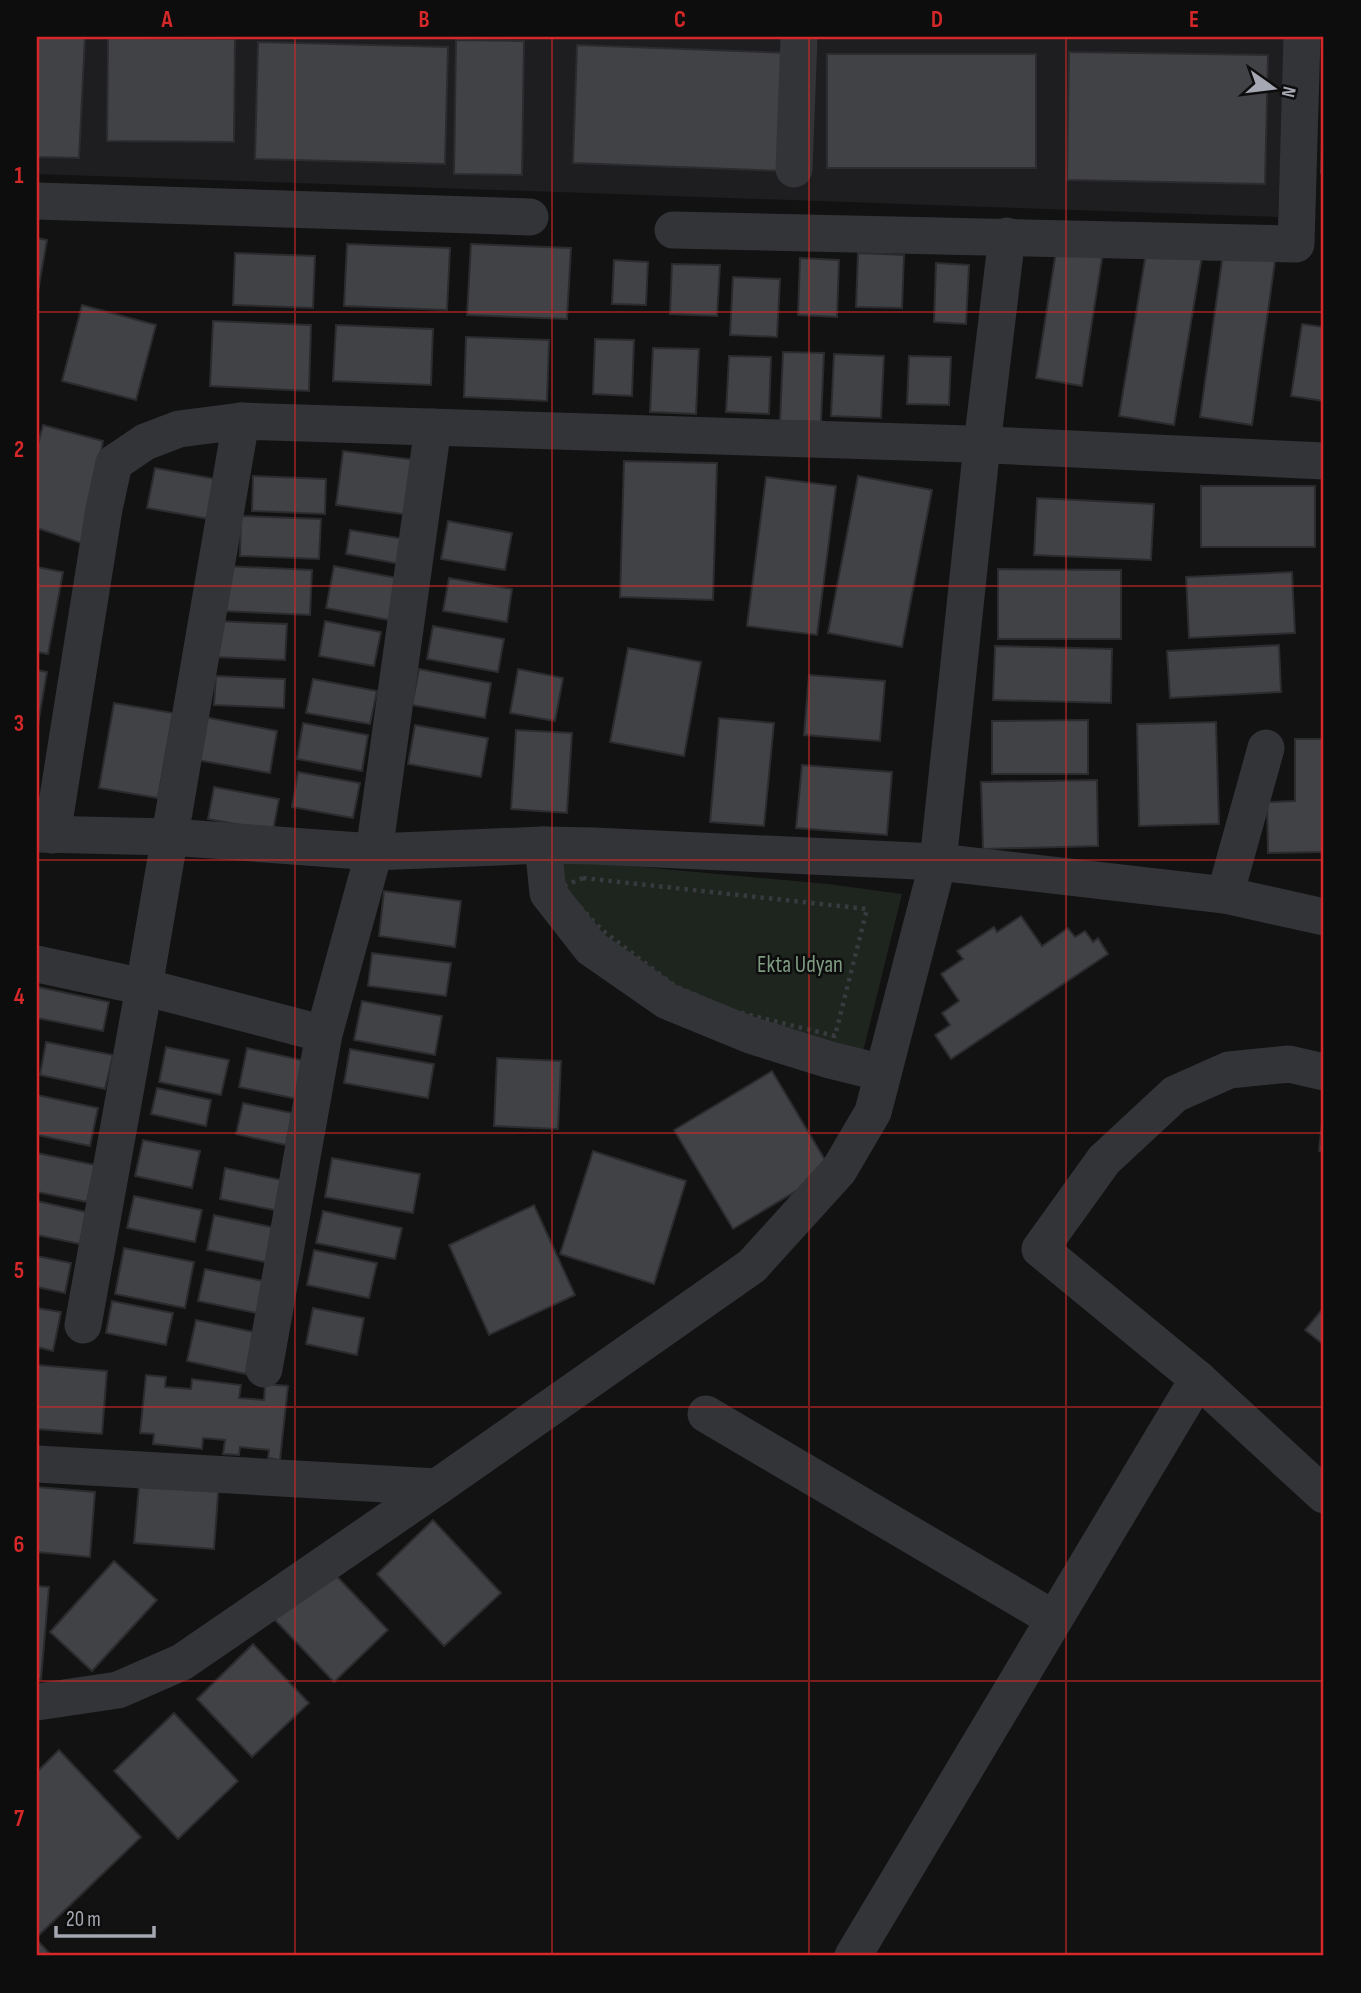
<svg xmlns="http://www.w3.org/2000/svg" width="1361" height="1993" viewBox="0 0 1361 1993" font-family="'Sofia Sans Condensed',sans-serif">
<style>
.built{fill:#1e1e20}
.green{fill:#1e251f}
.building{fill:#414246;stroke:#2c2c2f;stroke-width:2}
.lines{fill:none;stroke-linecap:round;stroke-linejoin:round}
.path{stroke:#393a3e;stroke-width:4.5;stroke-dasharray:3.5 5;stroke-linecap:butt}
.minor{stroke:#333437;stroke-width:37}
.grid{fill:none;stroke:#d62828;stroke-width:2;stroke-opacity:0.55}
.labels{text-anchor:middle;stroke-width:5;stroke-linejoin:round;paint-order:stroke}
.park-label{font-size:23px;fill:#7e9b81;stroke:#0d0d0e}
.neatline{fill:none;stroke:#d62828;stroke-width:2.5}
.grid-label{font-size:23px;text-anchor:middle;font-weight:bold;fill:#d62828}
</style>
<rect width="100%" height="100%" fill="#121213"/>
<polygon class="built" points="37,37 1285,37 1278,217 37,174"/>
<polygon class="green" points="598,863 828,884 902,894 859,1068 635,980 535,865"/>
<g class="building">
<polygon points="37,37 85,37 79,158 37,157"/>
<polygon points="108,38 235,39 234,142 107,141"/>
<polygon points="456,40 524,41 522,175 454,174"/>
<polygon points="258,42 448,47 445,164 255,159"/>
<polygon points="577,45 790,53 785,171 573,163"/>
<polygon points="1069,52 1268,55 1265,184 1067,180"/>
<rect x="827" y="54" width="209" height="114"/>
<polygon points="1324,79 1324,174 1321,173"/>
<polygon points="37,238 47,240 37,297"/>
<polygon points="347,244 450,248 447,310 344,306"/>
<polygon points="471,244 571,248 567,319 467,315"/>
<polygon points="1057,245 1103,252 1082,386 1036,378"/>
<polygon points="1147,247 1202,256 1174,425 1119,416"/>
<polygon points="1224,247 1276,254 1252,425 1200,417"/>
<polygon points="235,253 315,256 313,308 233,305"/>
<polygon points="858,253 904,255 902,308 856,307"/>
<polygon points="800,258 839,260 837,317 798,315"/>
<polygon points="614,260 648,262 646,305 612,304"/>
<polygon points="936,263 969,265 966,324 934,322"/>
<polygon points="672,264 720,265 717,316 670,314"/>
<polygon points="733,277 780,279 777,337 730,335"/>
<polygon points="82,305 156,325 136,400 62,381"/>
<polygon points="213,321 311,325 309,391 210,386"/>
<polygon points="1302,324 1324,327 1324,401 1291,396"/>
<polygon points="336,325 433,329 431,385 333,381"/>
<polygon points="466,337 549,340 547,401 464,397"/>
<polygon points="595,339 634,340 632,396 593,394"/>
<polygon points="653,348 699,349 696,414 650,412"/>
<polygon points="783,352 824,353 821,422 780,421"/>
<polygon points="834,354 884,356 881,418 831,416"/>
<polygon points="729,356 771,357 769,414 726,412"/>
<polygon points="909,356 951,357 949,405 907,404"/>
<polygon points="43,425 103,441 84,544 37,528 37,448"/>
<polygon points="343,451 417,460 410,515 336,505"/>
<polygon points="624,461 717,463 713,600 620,597"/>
<polygon points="155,468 216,479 209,519 147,508"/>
<polygon points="253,476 326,479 325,514 252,511"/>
<polygon points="858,476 932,490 902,647 828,633"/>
<polygon points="766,477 836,486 817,635 747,626"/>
<rect x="1201" y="486" width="114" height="61"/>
<polygon points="1037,498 1154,504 1151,560 1034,555"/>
<polygon points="241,516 321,519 319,559 240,556"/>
<polygon points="448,521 512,533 505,570 441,559"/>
<polygon points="350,530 405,539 400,564 346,554"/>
<polygon points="225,566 312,570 310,615 223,611"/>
<polygon points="334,566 397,578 389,620 326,608"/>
<polygon points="37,567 63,572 48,654 37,652"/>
<polygon points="998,569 1121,570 1121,639 998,639"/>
<polygon points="1292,572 1295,633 1189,638 1186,577"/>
<polygon points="449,578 512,589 507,622 443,611"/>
<polygon points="215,621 287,624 285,660 213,657"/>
<polygon points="325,621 381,632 374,666 319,656"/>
<polygon points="433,626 504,639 498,672 427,659"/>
<polygon points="1279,645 1281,692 1170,698 1167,651"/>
<polygon points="995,646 1112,649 1111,703 993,700"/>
<polygon points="628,648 701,662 684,756 610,742"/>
<polygon points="419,669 491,683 485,718 412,705"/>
<polygon points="518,669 563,678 555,721 510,713"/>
<polygon points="37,670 47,672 37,730"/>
<polygon points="809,675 885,681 880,741 804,735"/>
<polygon points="216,676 285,679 284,708 214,705"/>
<polygon points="313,679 377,691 370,724 306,713"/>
<polygon points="114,703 173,713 158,798 99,788"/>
<polygon points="205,717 277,731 270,773 197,760"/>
<polygon points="719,718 774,723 764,826 710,822"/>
<polygon points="1088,720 1088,774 992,774 992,721"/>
<polygon points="1216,722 1219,824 1139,826 1137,724"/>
<polygon points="303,723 368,735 362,771 297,759"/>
<polygon points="415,725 488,738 481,777 408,764"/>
<polygon points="516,730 572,733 567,813 511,809"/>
<polygon points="1295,739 1324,739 1324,852 1268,853 1267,802 1295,801"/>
<polygon points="802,765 892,772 887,835 796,828"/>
<polygon points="298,772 360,783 353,818 292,807"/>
<polygon points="1097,780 1098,846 983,849 981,782"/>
<polygon points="214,787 279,799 273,831 208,819"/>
<polygon points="384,891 461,901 455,947 379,936"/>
<polygon points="1021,916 1042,946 1068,928 1075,937 1085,931 1093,942 1098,938 1108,954 951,1059 935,1035 950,1025 942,1013 959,1001 941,974 963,959 957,951 994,927 997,932"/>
<polygon points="372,953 451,963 446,996 368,986"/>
<polygon points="38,987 109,1002 103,1031 37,1018"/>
<polygon points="362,1001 442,1016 435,1055 354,1040"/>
<polygon points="46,1042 113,1055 105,1089 40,1075"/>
<polygon points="166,1047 229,1060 221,1095 159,1082"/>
<polygon points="247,1048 310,1062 302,1100 239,1087"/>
<polygon points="350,1049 434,1064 428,1098 344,1083"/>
<polygon points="497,1058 561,1061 558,1129 494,1126"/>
<polygon points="772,1071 831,1170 733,1229 674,1130"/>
<polygon points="157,1088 211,1100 206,1126 151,1114"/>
<polygon points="37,1095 98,1108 90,1146 37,1135"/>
<polygon points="243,1103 292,1113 286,1145 236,1134"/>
<polygon points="1324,1104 1324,1152 1319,1151"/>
<polygon points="143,1140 200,1151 192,1188 135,1176"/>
<polygon points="593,1151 686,1181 654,1284 560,1254"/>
<polygon points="37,1153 95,1165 87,1202 37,1192"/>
<polygon points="332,1158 420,1174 413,1213 325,1197"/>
<polygon points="225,1168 291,1182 284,1212 220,1199"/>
<polygon points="134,1196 202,1210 195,1242 127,1228"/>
<polygon points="37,1201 86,1212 80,1244 37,1235"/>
<polygon points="534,1205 575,1295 489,1335 449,1245"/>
<polygon points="323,1211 402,1228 395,1259 316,1243"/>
<polygon points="214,1215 281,1229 274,1264 207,1250"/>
<polygon points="124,1248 194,1262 185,1308 115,1294"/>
<polygon points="314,1250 377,1263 369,1298 307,1285"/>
<polygon points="37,1256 71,1263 65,1293 37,1287"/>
<polygon points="205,1269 268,1282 261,1314 198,1301"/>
<polygon points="112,1301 173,1313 166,1345 106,1333"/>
<polygon points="1324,1307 1324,1345 1305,1330"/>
<polygon points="37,1308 61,1312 53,1351 37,1347"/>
<polygon points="313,1308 364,1318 357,1355 306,1344"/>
<polygon points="196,1320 254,1332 246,1374 187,1361"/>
<polygon points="37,1365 107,1371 102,1434 37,1429"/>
<polygon points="146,1375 166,1377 165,1387 191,1389 192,1379 241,1385 239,1398 264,1400 265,1384 288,1386 280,1460 268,1458 269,1450 240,1447 239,1455 223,1454 225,1440 203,1438 202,1449 153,1444 154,1434 140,1433"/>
<polygon points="140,1474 219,1481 214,1549 134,1543"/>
<polygon points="37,1487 95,1492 90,1557 37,1552"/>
<polygon points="433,1520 501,1593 444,1646 377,1574"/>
<polygon points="114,1561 157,1600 92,1671 50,1632"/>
<polygon points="328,1567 388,1630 334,1682 274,1619"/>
<polygon points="37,1586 49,1587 41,1679 37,1679"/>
<polygon points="253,1644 309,1703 252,1757 197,1699"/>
<polygon points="174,1713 238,1781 178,1839 114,1771"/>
<polygon points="59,1750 141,1837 39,1935 37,1933 37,1772"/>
<polygon points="37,1940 52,1956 37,1956"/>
</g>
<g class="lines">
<polygon class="path" points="583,878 867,909 835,1036 733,1011 675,986 602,930 561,887"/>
<g class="minor">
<polyline points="794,169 799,37"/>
<polyline points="37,201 530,217"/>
<polyline points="673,230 1296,244 1302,37"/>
<polyline points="37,834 170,837 374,852 543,845 594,846 938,862 1225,895 1324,917"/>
<polyline points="52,835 104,509 114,463 145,442 179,429 241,421"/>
<polyline points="543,845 548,893 591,948 650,989 667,1001 750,1035 830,1060 883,1073"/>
<polyline points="1225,895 1266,748"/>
<polyline points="37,964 144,987 324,1034"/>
<polyline points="1324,1072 1289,1064 1229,1070 1175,1094 1104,1160 1040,1249 1198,1379 1324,1495"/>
<polyline points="83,1325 144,987 241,421 969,444 1324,461"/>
<polyline points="264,1369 324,1034 374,852 433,427"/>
<polyline points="706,1414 1054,1619"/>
<polyline points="37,1464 437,1487"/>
<polyline points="37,1702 118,1690 182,1662 437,1487 752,1266 839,1170 873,1112 938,862 982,445 1007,236"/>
<polyline points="853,1956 1198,1379"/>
</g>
</g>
<path class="grid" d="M295,37v1919M552,37v1919M809,37v1919M1066,37v1919M37,312h1287M37,586h1287M37,860h1287M37,1133h1287M37,1407h1287M37,1681h1287"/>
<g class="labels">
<g class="park-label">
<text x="800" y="972">Ekta Udyan</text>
</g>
</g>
<rect width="1361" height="1993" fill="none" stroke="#0d0d0e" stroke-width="77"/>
<g transform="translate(1273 88) rotate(104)" stroke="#0d0d0e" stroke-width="5" paint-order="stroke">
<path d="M0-5L12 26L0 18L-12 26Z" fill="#a5a8b2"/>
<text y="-10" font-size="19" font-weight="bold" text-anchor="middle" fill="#a5a8b2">N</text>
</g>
<path d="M56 1926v10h98v-10" fill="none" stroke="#a5a8b2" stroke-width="3.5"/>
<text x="66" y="1926" font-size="21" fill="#a5a8b2" stroke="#0d0d0e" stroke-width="5" paint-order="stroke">20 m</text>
<rect x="38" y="38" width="1284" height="1916" class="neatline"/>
<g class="grid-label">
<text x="167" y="27">A</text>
<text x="424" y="27">B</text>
<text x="680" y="27">C</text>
<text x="937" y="27">D</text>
<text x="1194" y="27">E</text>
<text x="19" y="183">1</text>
<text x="19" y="457">2</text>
<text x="19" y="731">3</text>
<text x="19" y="1004">4</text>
<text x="19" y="1278">5</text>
<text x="19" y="1552">6</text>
<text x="19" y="1826">7</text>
</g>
</svg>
